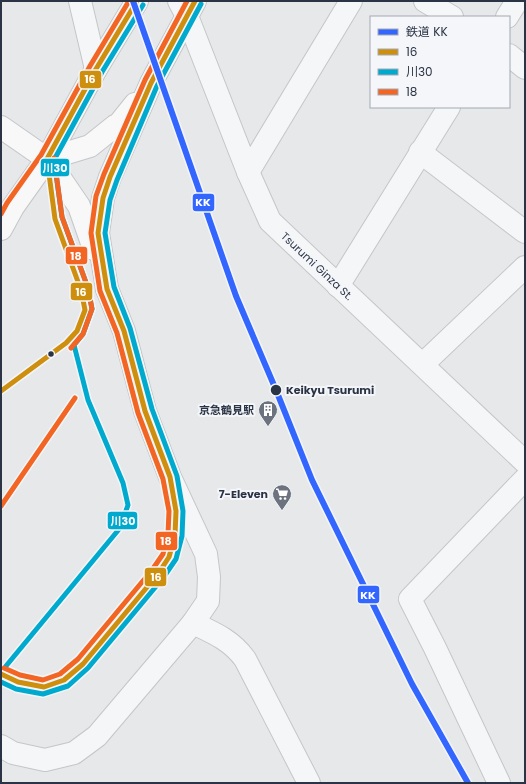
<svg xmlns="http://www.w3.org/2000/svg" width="526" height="784" viewBox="0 0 526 784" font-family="Poppins,'Noto Sans JP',sans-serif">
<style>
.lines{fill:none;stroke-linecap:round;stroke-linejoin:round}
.street-casing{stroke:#c4c6c8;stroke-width:24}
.secondary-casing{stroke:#c4c6c8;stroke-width:24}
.street{stroke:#f5f6f7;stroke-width:22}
.secondary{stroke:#f8f8f8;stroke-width:22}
.bus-1-casing{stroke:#f4f6f9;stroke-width:8}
.bus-2-casing{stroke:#f4f6f9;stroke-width:8}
.bus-3-casing{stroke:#f4f6f9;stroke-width:8}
.bus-1{stroke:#ce8f0e;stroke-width:5}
.bus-2{stroke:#00a9ce;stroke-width:5}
.bus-3{stroke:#f26522;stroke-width:5}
.rail-1-casing{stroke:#f4f6f9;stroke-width:9}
.rail-1{stroke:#36f;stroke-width:6}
.bus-dot{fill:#2b3445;stroke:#f4f6f9;stroke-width:1.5}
.labels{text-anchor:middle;stroke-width:4;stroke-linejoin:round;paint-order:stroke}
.street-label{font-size:11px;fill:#2b3445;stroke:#f4f6f9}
.stop-label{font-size:11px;font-weight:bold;fill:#2b3445;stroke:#f4f6f9;text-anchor:start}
.poi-label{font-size:11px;font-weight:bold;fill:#2b3445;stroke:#f4f6f9;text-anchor:end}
.line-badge{stroke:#f4f6f9;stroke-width:1.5}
.badge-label{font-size:11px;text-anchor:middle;font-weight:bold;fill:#fff}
</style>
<rect width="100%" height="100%" fill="#e6e8ea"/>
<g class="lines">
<g class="street-casing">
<g id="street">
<polyline points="80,1 96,69"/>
<polyline points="179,1 187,16 248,172 270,221 525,462"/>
<polyline points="425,1 452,17"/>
<polyline points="507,17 517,1"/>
<polyline points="509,55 525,68"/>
<polyline points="420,152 525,232"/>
<polyline points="248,172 351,1"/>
<polyline points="338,286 449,107"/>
<polyline points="423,364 525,267"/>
<path d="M193,623c21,10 38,17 52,36l64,124"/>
<polyline points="1,746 13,753 45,760 74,753 97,736 193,623 208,601 209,577 206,554 170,477 145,411 124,331 107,289"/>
<polyline points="499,783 435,648 410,599 525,479"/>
</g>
</g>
<g class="secondary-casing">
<g id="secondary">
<polyline points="1,127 47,159 79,206 94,249"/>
<polyline points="47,159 90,146 115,126 119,124 135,104"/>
<polyline points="1,229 13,207 47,159 96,69 137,1"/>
<polyline points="107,289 98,233 103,198 110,177 151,83 195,1"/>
</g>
</g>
<use href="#street" class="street"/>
<use href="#secondary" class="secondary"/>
<g class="bus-1-casing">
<g id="bus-1">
<polyline points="47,159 96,69 137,1"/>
<polyline points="1,391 66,343 77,331 85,310 81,290 55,219 47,159"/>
<polyline points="1,674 18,682 44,687 64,680 83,664 158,574 169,557 175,535 176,511 170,477 145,411 124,331 107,289 98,233 103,198 110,177 151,83 195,1"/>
</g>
</g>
<g class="bus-2-casing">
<g id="bus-2">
<polyline points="6,666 120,528 128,505 123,483 88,400 74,345 83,334 92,309 88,288 62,217 54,160 102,72 143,5"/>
<polyline points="1,682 16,689 43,694 68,686 88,668 163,578 176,559 182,536 183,511 177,476 152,409 130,328 114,287 105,233 110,200 117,180 157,86 201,4"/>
</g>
</g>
<g class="bus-3-casing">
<g id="bus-3">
<polyline points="54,158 62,217 88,288 92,309 83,334 71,348"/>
<polyline points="1,214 7,203 41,155 90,66 129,1"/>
<polyline points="1,506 75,398"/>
<polyline points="4,668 20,675 43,680 60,674 78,659 152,570 163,554 168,534 169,511 163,479 138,413 117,333 100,291 91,233 96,196 104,174 145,80 187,1"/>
</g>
</g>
<use href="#bus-1" class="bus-1"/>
<use href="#bus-2" class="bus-2"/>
<use href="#bus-3" class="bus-3"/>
<g class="rail-1-casing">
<polyline id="rail-1" points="133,1 236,296 276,390 312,480 412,684 468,783"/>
</g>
<use href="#rail-1" class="rail-1"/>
</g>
<defs>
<g id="building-pin" transform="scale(1)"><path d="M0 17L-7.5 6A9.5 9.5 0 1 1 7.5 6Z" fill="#6c737f" stroke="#f4f6f9"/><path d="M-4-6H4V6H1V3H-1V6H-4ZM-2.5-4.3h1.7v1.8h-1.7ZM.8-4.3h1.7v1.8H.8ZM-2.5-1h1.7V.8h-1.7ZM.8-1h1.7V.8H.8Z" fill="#fff"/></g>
<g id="supermarket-pin" transform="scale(1)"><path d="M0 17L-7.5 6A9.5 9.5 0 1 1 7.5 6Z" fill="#6c737f" stroke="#f4f6f9"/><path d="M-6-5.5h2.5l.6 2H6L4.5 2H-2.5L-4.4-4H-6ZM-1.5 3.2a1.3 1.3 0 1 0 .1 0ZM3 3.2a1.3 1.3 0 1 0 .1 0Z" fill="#fff"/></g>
</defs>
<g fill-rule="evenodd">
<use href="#building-pin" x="268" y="410"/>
<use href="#supermarket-pin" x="282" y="494"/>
</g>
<g class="bus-dot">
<circle cx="51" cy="354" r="3.5"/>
<circle cx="276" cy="390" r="6"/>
</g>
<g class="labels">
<g class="street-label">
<text transform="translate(317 266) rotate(43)" y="4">Tsurumi Ginza St.</text>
</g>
<g class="stop-label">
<text x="286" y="394">Keikyu Tsurumi</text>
</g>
<g class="poi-label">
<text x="254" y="414">京急鶴見駅</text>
<text x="268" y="498">7-Eleven</text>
</g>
</g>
<g class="line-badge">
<rect x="79" y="70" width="23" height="19" rx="4" fill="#ce8f0e"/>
<rect x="40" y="158" width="30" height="19" rx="4" fill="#00a9ce"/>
<rect x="192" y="193" width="23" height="19" rx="4" fill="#36f"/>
<rect x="65" y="246" width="23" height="19" rx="4" fill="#f26522"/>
<rect x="70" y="282" width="23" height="19" rx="4" fill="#ce8f0e"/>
<rect x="107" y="511" width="31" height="19" rx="4" fill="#00a9ce"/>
<rect x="155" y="531" width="23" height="20" rx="4" fill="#f26522"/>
<rect x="144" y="567" width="23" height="20" rx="4" fill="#ce8f0e"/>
<rect x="357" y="585" width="23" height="19" rx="4" fill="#36f"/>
</g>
<g class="badge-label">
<text x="90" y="83">16</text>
<text x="55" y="172">川30</text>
<text x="203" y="206">KK</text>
<text x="76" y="260">18</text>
<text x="81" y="296">16</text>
<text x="123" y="525">川30</text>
<text x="166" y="545">18</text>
<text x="156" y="581">16</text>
<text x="368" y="599">KK</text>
</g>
<rect width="526" height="784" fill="none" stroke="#2b3445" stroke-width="4"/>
<rect x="370" y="16" width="140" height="92" fill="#f4f6f9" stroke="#a4a8b1"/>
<rect x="378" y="29" width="20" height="6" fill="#3366ff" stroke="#a4a8b1"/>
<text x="406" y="36" font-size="12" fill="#2b3445">鉄道 KK</text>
<rect x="378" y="49" width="20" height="6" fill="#ce8f0e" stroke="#a4a8b1"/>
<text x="406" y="56" font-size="12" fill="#2b3445">16</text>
<rect x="378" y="69" width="20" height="6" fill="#00a9ce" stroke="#a4a8b1"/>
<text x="406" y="76" font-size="12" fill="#2b3445">川30</text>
<rect x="378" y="89" width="20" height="6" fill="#f26522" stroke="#a4a8b1"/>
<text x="406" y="96" font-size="12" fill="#2b3445">18</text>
</svg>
